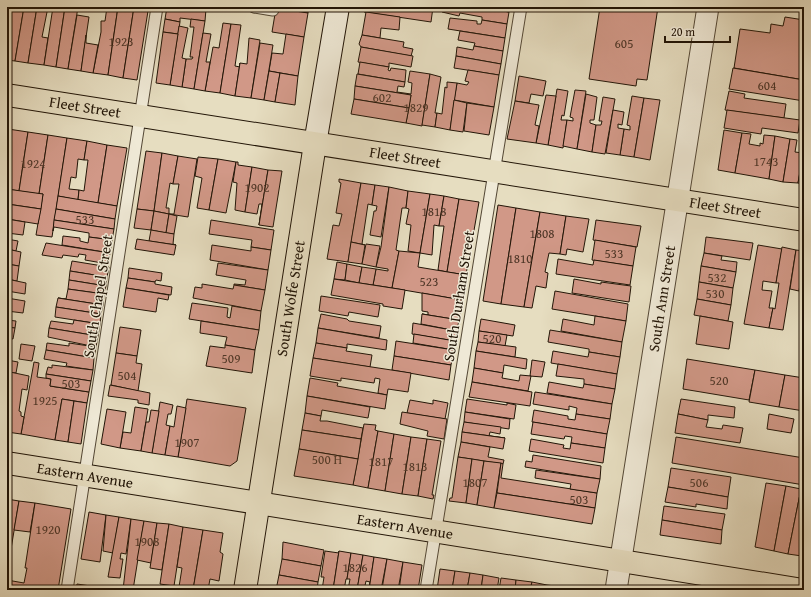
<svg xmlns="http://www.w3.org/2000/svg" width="811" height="597" viewBox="0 0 811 597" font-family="'Gentium Book Plus',serif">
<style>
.building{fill:#d19887;stroke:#221507}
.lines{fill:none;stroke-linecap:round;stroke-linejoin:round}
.service-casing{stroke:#534735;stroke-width:13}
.minor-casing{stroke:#534735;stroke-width:23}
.secondary-casing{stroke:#221507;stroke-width:24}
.primary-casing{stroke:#221507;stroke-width:24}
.service{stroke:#efe9d6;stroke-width:11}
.minor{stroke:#efe9d6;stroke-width:21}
.secondary{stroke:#efe9d6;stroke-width:22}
.primary{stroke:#e6ddc0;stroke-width:22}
.labels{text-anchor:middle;stroke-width:3;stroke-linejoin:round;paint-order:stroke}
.number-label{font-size:13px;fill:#4e3627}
.street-label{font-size:15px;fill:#221507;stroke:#efe9d6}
</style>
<rect width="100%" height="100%" fill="#e6ddc0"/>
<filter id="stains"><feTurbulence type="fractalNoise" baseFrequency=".005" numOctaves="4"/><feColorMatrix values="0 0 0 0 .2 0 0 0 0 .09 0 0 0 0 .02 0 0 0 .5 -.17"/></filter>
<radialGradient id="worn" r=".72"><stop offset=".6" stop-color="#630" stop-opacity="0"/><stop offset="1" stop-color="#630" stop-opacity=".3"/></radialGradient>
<g class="building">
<polygon points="7,7 24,7 15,61 7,60"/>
<polygon points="24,7 37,7 28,63 15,61"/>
<polygon points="37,7 48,7 42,37 48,38 44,65 28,63"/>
<polygon points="53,7 65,7 56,67 44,65"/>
<polygon points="65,7 78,7 68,69 56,67"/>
<polygon points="107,7 118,7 108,75 93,73 101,32 101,21 105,21"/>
<polygon points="118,7 134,7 123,78 108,75"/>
<polygon points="134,7 148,11 137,80 123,78"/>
<polygon points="167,7 206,9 205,21 180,18 180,22 165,19"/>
<polygon points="271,7 309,7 308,13"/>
<polygon points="365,7 433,7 431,22 364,12"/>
<polygon points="443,7 480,7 509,12 507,24 482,20 482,17 460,13 459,16 442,12"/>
<polygon points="480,7 510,7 509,12"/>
<polygon points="600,7 658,7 647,80 637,79 636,86 589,79"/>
<polygon points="769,7 787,7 787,10"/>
<polygon points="276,8 308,13 304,37 272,32"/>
<polygon points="366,12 400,17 399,30 381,28 380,38 362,35"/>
<polygon points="77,15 89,17 81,71 68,69"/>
<polygon points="785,17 804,20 804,80 734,68 740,29 770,33 771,24 783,26"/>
<polygon points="450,18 477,21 477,24 481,24 482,20 507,24 505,38 448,29"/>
<polygon points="165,19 180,22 178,34 163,32"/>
<polygon points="191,19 205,21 194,89 182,87 186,59 192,59 193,57 190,57 194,27 190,27"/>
<polygon points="223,23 231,24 220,93 205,91 213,47 219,48"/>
<polygon points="231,24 241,25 235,66 240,67 240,63 235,96 220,93"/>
<polygon points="179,26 188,28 182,58 186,59 182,87 170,85"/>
<polygon points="460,31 505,38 503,51 474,46 475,43 458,40"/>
<polygon points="163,32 178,34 170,85 156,83"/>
<polygon points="203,33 211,34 206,62 210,62 205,91 194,89"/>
<polygon points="286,34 304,37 298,76 269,71 272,53 283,54"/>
<polygon points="86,35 86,43 98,45 93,73 81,71"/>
<polygon points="362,35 404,42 403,47 413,49 411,56 361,47 359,44"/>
<polygon points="249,38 260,40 251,98 235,96 240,63 247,64"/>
<polygon points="260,43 273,45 264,100 251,98"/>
<polygon points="474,46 503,51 501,64 456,56 457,47 473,50"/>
<polygon points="361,47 413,56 411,67 389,63 389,67 358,62"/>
<polygon points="456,56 501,64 499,75 454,68"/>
<polygon points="360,62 389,67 388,70 390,71 391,68 406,70 405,82 358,74"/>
<polygon points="733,68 804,80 804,101 729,89"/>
<polygon points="468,70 499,75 494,107 454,100 457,83 467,85 469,82 465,81"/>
<polygon points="269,71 280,73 275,102 264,100"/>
<polygon points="410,71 430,74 422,126 406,123 411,95 355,86 357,74 405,82 404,87 398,86 397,92 411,94 412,83 408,82"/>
<polygon points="280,73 298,76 295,105 275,102"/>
<polygon points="430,74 441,77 435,113 437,113 435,127 422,125"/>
<polygon points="519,76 546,81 543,96 531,94 529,103 515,101"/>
<polygon points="447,82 457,83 450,130 435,127 437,113 442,114 445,87 447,88"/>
<polygon points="355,86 411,95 409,108 354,99"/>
<polygon points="557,89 568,91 564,116 562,115 561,120 567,120 563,148 548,145"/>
<polygon points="575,90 586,91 577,149 563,146 567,120 573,121 573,118 570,117"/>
<polygon points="729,91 745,94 744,98 786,104 784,118 725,110"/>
<polygon points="586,94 597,97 594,120 590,120 590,123 596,125 592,152 577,149"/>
<polygon points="546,95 556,96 548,145 536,143"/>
<polygon points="632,96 644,98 634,157 620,155 624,129 630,130 630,126 627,125"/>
<polygon points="603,97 615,99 605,154 592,152 596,125 601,125 602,121 599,121"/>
<polygon points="644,98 660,100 650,160 634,157"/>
<polygon points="354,99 409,108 406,123 351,114"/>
<polygon points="454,100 467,103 463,132 450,130"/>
<polygon points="515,101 539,105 535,125 539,126 536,143 507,139"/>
<polygon points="467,103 494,107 489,135 464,131"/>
<polygon points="613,110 624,112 622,125 618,124 618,128 624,129 620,155 606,153"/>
<polygon points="727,110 800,120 798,133 762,128 761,134 724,128"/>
<polygon points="8,129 28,132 19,191 7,189"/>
<polygon points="724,130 742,133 735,173 718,170"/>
<polygon points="28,132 48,135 39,194 19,191"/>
<polygon points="742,133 751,134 749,144 760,146 760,143 763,144 764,135 775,136 769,179 735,173"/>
<polygon points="48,135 67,138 52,237 36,235 43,194 39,194"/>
<polygon points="775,136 790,139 783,182 769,179"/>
<polygon points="67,138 87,141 84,160 78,159 76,178 71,177 69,189 79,190 78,200 58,196"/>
<polygon points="790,139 797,140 795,152 803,153 798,183 783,182"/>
<polygon points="87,141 107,145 98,203 78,200 79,190 84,191 88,160 84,160"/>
<polygon points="107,145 127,148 117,206 98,203"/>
<polygon points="146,151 162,153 154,211 137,209"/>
<polygon points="162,153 178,156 173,184 170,183 166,208 169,208 169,214 154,211"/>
<polygon points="178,156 197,159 188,217 169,214 174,214 179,184 173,184"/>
<polygon points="198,157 218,159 209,210 197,208 202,178 195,176"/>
<polygon points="218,159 236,162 226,213 209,210"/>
<polygon points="236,162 238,162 238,165 252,167 245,212 235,210 237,183 233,182"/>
<polygon points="804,162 804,185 798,183 801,167 803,168"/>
<polygon points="252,167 268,170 259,225 262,204 259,204 257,214 245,212"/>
<polygon points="268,170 282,171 273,227 259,225"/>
<polygon points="339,179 361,183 348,262 327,259 333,225 339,226 342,214 336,213 341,183 339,182"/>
<polygon points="361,183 375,185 372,205 368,204 362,244 365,245 351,242"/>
<polygon points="375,185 389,187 381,237 370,235 374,211 376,211 377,206 372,205"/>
<polygon points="389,187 408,191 406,208 402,208 396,250 399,251 392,288 373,285 376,269 388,271 388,269 376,267 381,247"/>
<polygon points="7,189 43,194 41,209 7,204"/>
<polygon points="408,191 430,194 420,253 408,251 411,225 406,224 409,209 406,208"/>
<polygon points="430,194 444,196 439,226 434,225 432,255 420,253"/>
<polygon points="58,196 117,206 115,219 56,209"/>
<polygon points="444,196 459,199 447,272 438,270 444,226 439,226"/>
<polygon points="459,199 479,202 473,236 468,235 464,262 468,263 466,275 447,272"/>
<polygon points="7,204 41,209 38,224 7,219"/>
<polygon points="498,205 516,208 501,304 483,301"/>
<polygon points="516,208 540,212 524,307 501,304"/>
<polygon points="56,209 115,219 114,229 54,220"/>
<polygon points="137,209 154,211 151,230 134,228"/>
<polygon points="154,211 169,214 166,233 151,230"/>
<polygon points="540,212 566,216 560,254 549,253 545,272 548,273 546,288 536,286 532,308 524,307"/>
<polygon points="169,214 177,216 174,234 166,233"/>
<polygon points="566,216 589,219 583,252 567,249 566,255 560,254"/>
<polygon points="7,219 25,222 23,235 7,233"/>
<polygon points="54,220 114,229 112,240 89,237 89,233 54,227 53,231"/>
<polygon points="211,220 274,230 271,250 251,247 252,240 209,234"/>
<polygon points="596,220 641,226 637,247 593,240"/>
<polygon points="151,230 174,234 173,244 176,245 149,241"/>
<polygon points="63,236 80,238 80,241 88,243 89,237 112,240 110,253 62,245"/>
<polygon points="706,237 753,243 750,260 704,253"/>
<polygon points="7,239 18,241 16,251 7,249"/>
<polygon points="137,239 176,245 174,255 135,249"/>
<polygon points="595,240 636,247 633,266 592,260"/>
<polygon points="351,242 365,245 362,264 348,262"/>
<polygon points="46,243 110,253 108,264 85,260 86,255 79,254 78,257 63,255 62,258 42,255"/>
<polygon points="366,244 380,246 376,267 362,264"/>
<polygon points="212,245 251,251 251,247 271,250 268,270 210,260"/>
<polygon points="758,245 782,249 776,283 763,281 762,290 772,291 769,308 773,308 769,328 744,324"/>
<polygon points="782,247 796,250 783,330 769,328 773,308 775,309 779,283 776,283"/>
<polygon points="7,249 21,252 19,266 7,264"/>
<polygon points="796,250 804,251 804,270 802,270 799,291 790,289"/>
<polygon points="399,251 420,253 418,267 466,275 462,300 392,288"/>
<polygon points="704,253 722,256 721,260 737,262 736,272 701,266"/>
<polygon points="558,259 593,265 594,260 633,266 630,285 556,274"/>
<polygon points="72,261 109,267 107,277 70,271"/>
<polygon points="337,262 347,264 345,280 334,279"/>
<polygon points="218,263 268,270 265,290 234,285 234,284 245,285 246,280 216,275"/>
<polygon points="7,264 19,266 17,281 7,279"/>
<polygon points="347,264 362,267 359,283 345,280"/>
<polygon points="701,266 736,272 733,288 699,282"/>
<polygon points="362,267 376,269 373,285 359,283"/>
<polygon points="129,268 162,273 161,281 156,280 155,282 128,278"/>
<polygon points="70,271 107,277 106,286 69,280"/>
<polygon points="128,278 155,282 155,284 172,287 171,295 126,288"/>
<polygon points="7,279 26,283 25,294 7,291"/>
<polygon points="334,279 405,290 402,309 383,306 383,304 331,295"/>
<polygon points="574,279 601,284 601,282 631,286 629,302 572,293"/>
<polygon points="69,280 106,286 104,294 68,289"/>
<polygon points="699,282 733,288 731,305 697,299"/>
<polygon points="202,284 233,289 234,285 265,290 261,311 193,298 195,287 202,288"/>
<polygon points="126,288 169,295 168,300 158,298 156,312 123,307"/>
<polygon points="68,289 104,294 103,305 58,298 66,299"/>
<polygon points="555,291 628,304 626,321 552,309"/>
<polygon points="422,293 462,300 459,320 422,314 428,315 428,312 422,311"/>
<polygon points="321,296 380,305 378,317 349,312 348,316 319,311"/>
<polygon points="7,298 25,301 23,313 7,311"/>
<polygon points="58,298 103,305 101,314 56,307"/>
<polygon points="697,299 731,305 728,321 694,315"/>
<polygon points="192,303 228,308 227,317 230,318 232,306 261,311 259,330 189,319"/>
<polygon points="56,307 101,314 100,324 55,317"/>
<polygon points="7,314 7,320 16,321 15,328 7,327"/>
<polygon points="321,314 347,319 349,321 381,326 379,338 318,328"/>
<polygon points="422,314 459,320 457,331 421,324"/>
<polygon points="595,316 626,321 622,342 561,331 563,319 594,325"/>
<polygon points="700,316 733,322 729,349 696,344"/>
<polygon points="481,319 515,325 513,336 479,331"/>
<polygon points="74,320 100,324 98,336 49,328 51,321 73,324"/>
<polygon points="201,321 259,330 255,350 225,345 227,337 200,333"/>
<polygon points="413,323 457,331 455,341 412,334"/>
<polygon points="7,327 15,328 13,339 7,338"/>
<polygon points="120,327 141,330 137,356 116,353"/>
<polygon points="49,328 98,336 96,347 48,337"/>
<polygon points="318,328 387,340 386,350 347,344 347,348 316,343"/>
<polygon points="550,330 622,342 620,357 589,352 589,349 548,342"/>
<polygon points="479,331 507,335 505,346 478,342"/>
<polygon points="414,334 455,341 454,350 413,343"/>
<polygon points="396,341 454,350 451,365 394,356"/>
<polygon points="478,342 516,347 515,357 476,351"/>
<polygon points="47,343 69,346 69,343 96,347 94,358 46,350"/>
<polygon points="316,343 347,348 346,351 372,355 370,367 313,358"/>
<polygon points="21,344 35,346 32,361 19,359"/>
<polygon points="225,345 255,350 252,373 206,366 210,346 225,348"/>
<polygon points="46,350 94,358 93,370 66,366 67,363 44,359"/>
<polygon points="476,351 527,359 526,369 504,365 503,373 474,368"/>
<polygon points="553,351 588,357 589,352 620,357 617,374 551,363"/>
<polygon points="116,353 137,356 136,363 142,364 138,391 111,385"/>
<polygon points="394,356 451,365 449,380 392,370"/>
<polygon points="313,358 411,373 408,392 388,389 387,395 378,393 380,379 375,378 374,383 341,378 341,381 310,376"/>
<polygon points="687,359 755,370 749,400 683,389"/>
<polygon points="7,360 18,362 16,373 7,372"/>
<polygon points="532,360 545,362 542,377 530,376"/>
<polygon points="34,362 39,363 37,377 51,379 50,386 89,392 87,403 62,399 55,440 21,434"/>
<polygon points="558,364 617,374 615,389 584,384 584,379 556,376"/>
<polygon points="52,365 93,370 91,381 46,374 48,367 52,368"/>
<polygon points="474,368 503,373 502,378 519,381 520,375 531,376 528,391 472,382"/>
<polygon points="755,370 785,375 779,407 749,402"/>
<polygon points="7,372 10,372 7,390"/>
<polygon points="10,372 29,376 27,390 22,389 19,411 21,412 21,416 24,417 21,434 7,432 7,390"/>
<polygon points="46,374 91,381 89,392 50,386 51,379 46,378"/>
<polygon points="785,375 804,378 804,411 779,407"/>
<polygon points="310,378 338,383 337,386 387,395 385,409 307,396"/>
<polygon points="472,382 532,392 530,406 469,397"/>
<polygon points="549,382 583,388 584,384 615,389 612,404 547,393"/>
<polygon points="110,385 150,393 149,405 138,403 138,400 108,396"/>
<polygon points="535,392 612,404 610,419 576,414 577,408 569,406 569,410 533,404"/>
<polygon points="307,396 370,407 368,418 322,410 321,416 305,413"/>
<polygon points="62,399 74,401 68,442 55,440"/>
<polygon points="187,399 246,408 237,461 230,466 178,457"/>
<polygon points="467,399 507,405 507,403 516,405 514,419 465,412"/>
<polygon points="681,399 735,407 734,418 708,415 708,420 678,414"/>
<polygon points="410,400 433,404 433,400 448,403 445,419 407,413"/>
<polygon points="74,401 87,403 81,444 68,442"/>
<polygon points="160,402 173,405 171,414 168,414 166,425 170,426 165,455 152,453"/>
<polygon points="177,406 186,408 178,457 165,455 170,426 174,427"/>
<polygon points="135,407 148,409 141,451 120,448 123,432 131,433"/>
<polygon points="107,409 126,412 120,448 101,444"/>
<polygon points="151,410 159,411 152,453 141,451 146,422 149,422"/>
<polygon points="534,410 568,416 568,419 575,420 576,414 610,419 607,434 532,422"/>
<polygon points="402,412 447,419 444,439 427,436 428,431 400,424"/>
<polygon points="465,412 510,419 509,429 464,422"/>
<polygon points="305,413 321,416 320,421 327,421 363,428 361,439 302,430"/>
<polygon points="678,414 708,420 706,427 722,429 723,425 743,428 740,443 675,433"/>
<polygon points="769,414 794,419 791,433 767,429"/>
<polygon points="464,422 501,427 500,434 490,432 489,436 505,438 462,432"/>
<polygon points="533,422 607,434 605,448 571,443 572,437 565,436 564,439 531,434"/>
<polygon points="364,424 376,425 375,430 378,431 368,488 353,485"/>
<polygon points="302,430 361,439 358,459 299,449"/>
<polygon points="378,431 394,434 385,491 368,488"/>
<polygon points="462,432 505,438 503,449 461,442"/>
<polygon points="394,434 411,437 402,494 385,491"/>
<polygon points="411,437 427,439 418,496 402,494"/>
<polygon points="676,437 804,458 804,485 672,463"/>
<polygon points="427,439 441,441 432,495 434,495 433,499 418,496"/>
<polygon points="531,439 564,445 563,448 570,449 571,443 605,448 603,463 529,451"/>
<polygon points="461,442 490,447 488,457 504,460 503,464 458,457"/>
<polygon points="299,449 358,459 353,485 294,476"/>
<polygon points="533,455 601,466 600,479 525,467 526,461 532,462"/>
<polygon points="458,457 472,459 466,503 449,501 450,498 452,498"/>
<polygon points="472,459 484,461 477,505 466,503"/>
<polygon points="484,461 501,463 494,508 477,505"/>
<polygon points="501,463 503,464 501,478 597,493 595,508 497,493"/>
<polygon points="671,468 731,477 728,497 668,487"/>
<polygon points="536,470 600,479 597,493 570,489 571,484 535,478"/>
<polygon points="766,483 786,486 774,551 755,547"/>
<polygon points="786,486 801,489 788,554 774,551"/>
<polygon points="668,487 728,497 727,509 696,504 696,507 665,502"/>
<polygon points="801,489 804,489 802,556 788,554"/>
<polygon points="497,493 595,508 592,524 494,508"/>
<polygon points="7,499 19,501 11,549 7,548"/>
<polygon points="19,501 35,503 30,532 14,530"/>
<polygon points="35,503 71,509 58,590 7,590 7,580 24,583 27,568 25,568"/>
<polygon points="664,506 725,514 722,530 662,520"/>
<polygon points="89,512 106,515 100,562 81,559"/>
<polygon points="106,515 119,517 113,553 103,551"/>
<polygon points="119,517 131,519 126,554 121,553 120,559 123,559 120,578 108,577"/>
<polygon points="131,519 144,521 133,590 123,590"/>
<polygon points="662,520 722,530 721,544 660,535"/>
<polygon points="144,521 157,523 151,563 137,560"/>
<polygon points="157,523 169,524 162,570 150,568"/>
<polygon points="169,524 183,527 174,586 160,584"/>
<polygon points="183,527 203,530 193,590 179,587 182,568 177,567"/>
<polygon points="203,530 223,533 220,552 223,554 219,581 210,579 208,590 193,590"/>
<polygon points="283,542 324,550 321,566 282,559"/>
<polygon points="325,551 339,553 339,551 333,590 322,590 324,577 321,577"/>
<polygon points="339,551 351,553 347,579 346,579 344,590 333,590"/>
<polygon points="351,553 363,555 357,590 348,590 350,579 347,579"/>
<polygon points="363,555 374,557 369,590 370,582 366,581 364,590 357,590"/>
<polygon points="374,557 387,559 381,590 369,590"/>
<polygon points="282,559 321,566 318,582 279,575"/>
<polygon points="387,559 403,562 398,590 382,589"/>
<polygon points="403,562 422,565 418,590 399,590"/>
<polygon points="440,569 455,571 452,590 437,590"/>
<polygon points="455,571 470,573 467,590 452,590"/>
<polygon points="470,573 483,575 481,590 467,590"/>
<polygon points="279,575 318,582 317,590 276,590"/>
<polygon points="483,575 499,578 497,590 481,590"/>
<polygon points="501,578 516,580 515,590 499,590"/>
<polygon points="516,580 532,582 530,590 515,590"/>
<polygon points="532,582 547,585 546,590 530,590"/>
<polygon points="77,584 111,589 111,587 120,588 120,590 76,590"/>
<polygon points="547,585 563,587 562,590 546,590"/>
<polygon points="179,587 193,590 197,590 179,590"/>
<polygon points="563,587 582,590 562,590"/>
</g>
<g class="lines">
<g class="service-casing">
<g id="service">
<polyline points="254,7 273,10"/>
<polyline points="67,590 157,7"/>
<polyline points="426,590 521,7"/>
</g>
</g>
<g class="minor-casing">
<g id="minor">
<path id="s1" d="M616,590l92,-583"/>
</g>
</g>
<g class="secondary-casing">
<polyline id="secondary" points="315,144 338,7"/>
</g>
<g class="primary-casing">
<g id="primary">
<path id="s2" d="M7,95l797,125"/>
<path id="s3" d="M7,463l796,127"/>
<path id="s4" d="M245,590l70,-446"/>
</g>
</g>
<use href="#service" class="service"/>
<use href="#minor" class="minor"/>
<use href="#secondary" class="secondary"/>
<use href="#primary" class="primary"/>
</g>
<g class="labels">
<g class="number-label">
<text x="121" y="46">1923</text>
<text x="624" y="48">605</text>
<text x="767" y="90">604</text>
<text x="382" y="102">602</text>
<text x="416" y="112">1829</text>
<text x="766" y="166">1743</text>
<text x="33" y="168">1924</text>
<text x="257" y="192">1902</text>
<text x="434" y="216">1818</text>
<text x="85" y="224">533</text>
<text x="542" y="238">1808</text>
<text x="614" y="258">533</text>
<text x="520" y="263">1810</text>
<text x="717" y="282">532</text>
<text x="429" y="286">523</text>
<text x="715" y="298">530</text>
<text x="492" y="343">520</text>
<text x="231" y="363">509</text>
<text x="127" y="380">504</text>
<text x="719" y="385">520</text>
<text x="71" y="388">503</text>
<text x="45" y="405">1925</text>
<text x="187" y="447">1907</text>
<text x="327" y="464">500 H</text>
<text x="381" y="466">1817</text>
<text x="415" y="471">1813</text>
<text x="475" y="487">1807</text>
<text x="699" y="487">506</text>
<text x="579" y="504">503</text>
<text x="48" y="534">1920</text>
<text x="147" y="546">1908</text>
<text x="355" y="572">1826</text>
</g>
<g class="street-label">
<text dy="5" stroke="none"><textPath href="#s2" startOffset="79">Fleet Street</textPath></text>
<text dy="5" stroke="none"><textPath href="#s2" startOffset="403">Fleet Street</textPath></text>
<text dy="5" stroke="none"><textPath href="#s2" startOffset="727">Fleet Street</textPath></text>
<text transform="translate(98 296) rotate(-81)" y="5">South Chapel Street</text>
<text transform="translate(459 296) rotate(-81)" y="5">South Durham Street</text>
<text dy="5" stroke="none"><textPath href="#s1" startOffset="295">South Ann Street</textPath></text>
<text dy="5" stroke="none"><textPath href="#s4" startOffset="295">South Wolfe Street</textPath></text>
<text dy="5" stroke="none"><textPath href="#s3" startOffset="79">Eastern Avenue</textPath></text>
<text dy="5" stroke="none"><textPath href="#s3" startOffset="403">Eastern Avenue</textPath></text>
</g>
</g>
<rect width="811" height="597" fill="none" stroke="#e6ddc0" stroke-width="24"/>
<rect x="8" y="8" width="795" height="581" fill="none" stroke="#221507" stroke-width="2"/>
<rect x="12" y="12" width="787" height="573" fill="none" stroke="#221507"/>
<path d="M665 36v6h65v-6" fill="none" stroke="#221507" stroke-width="2"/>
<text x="671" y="36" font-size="12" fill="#221507" stroke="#efe9d6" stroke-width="3" paint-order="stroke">20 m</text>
<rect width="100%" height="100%" filter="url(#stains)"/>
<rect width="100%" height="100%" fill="url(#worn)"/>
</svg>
